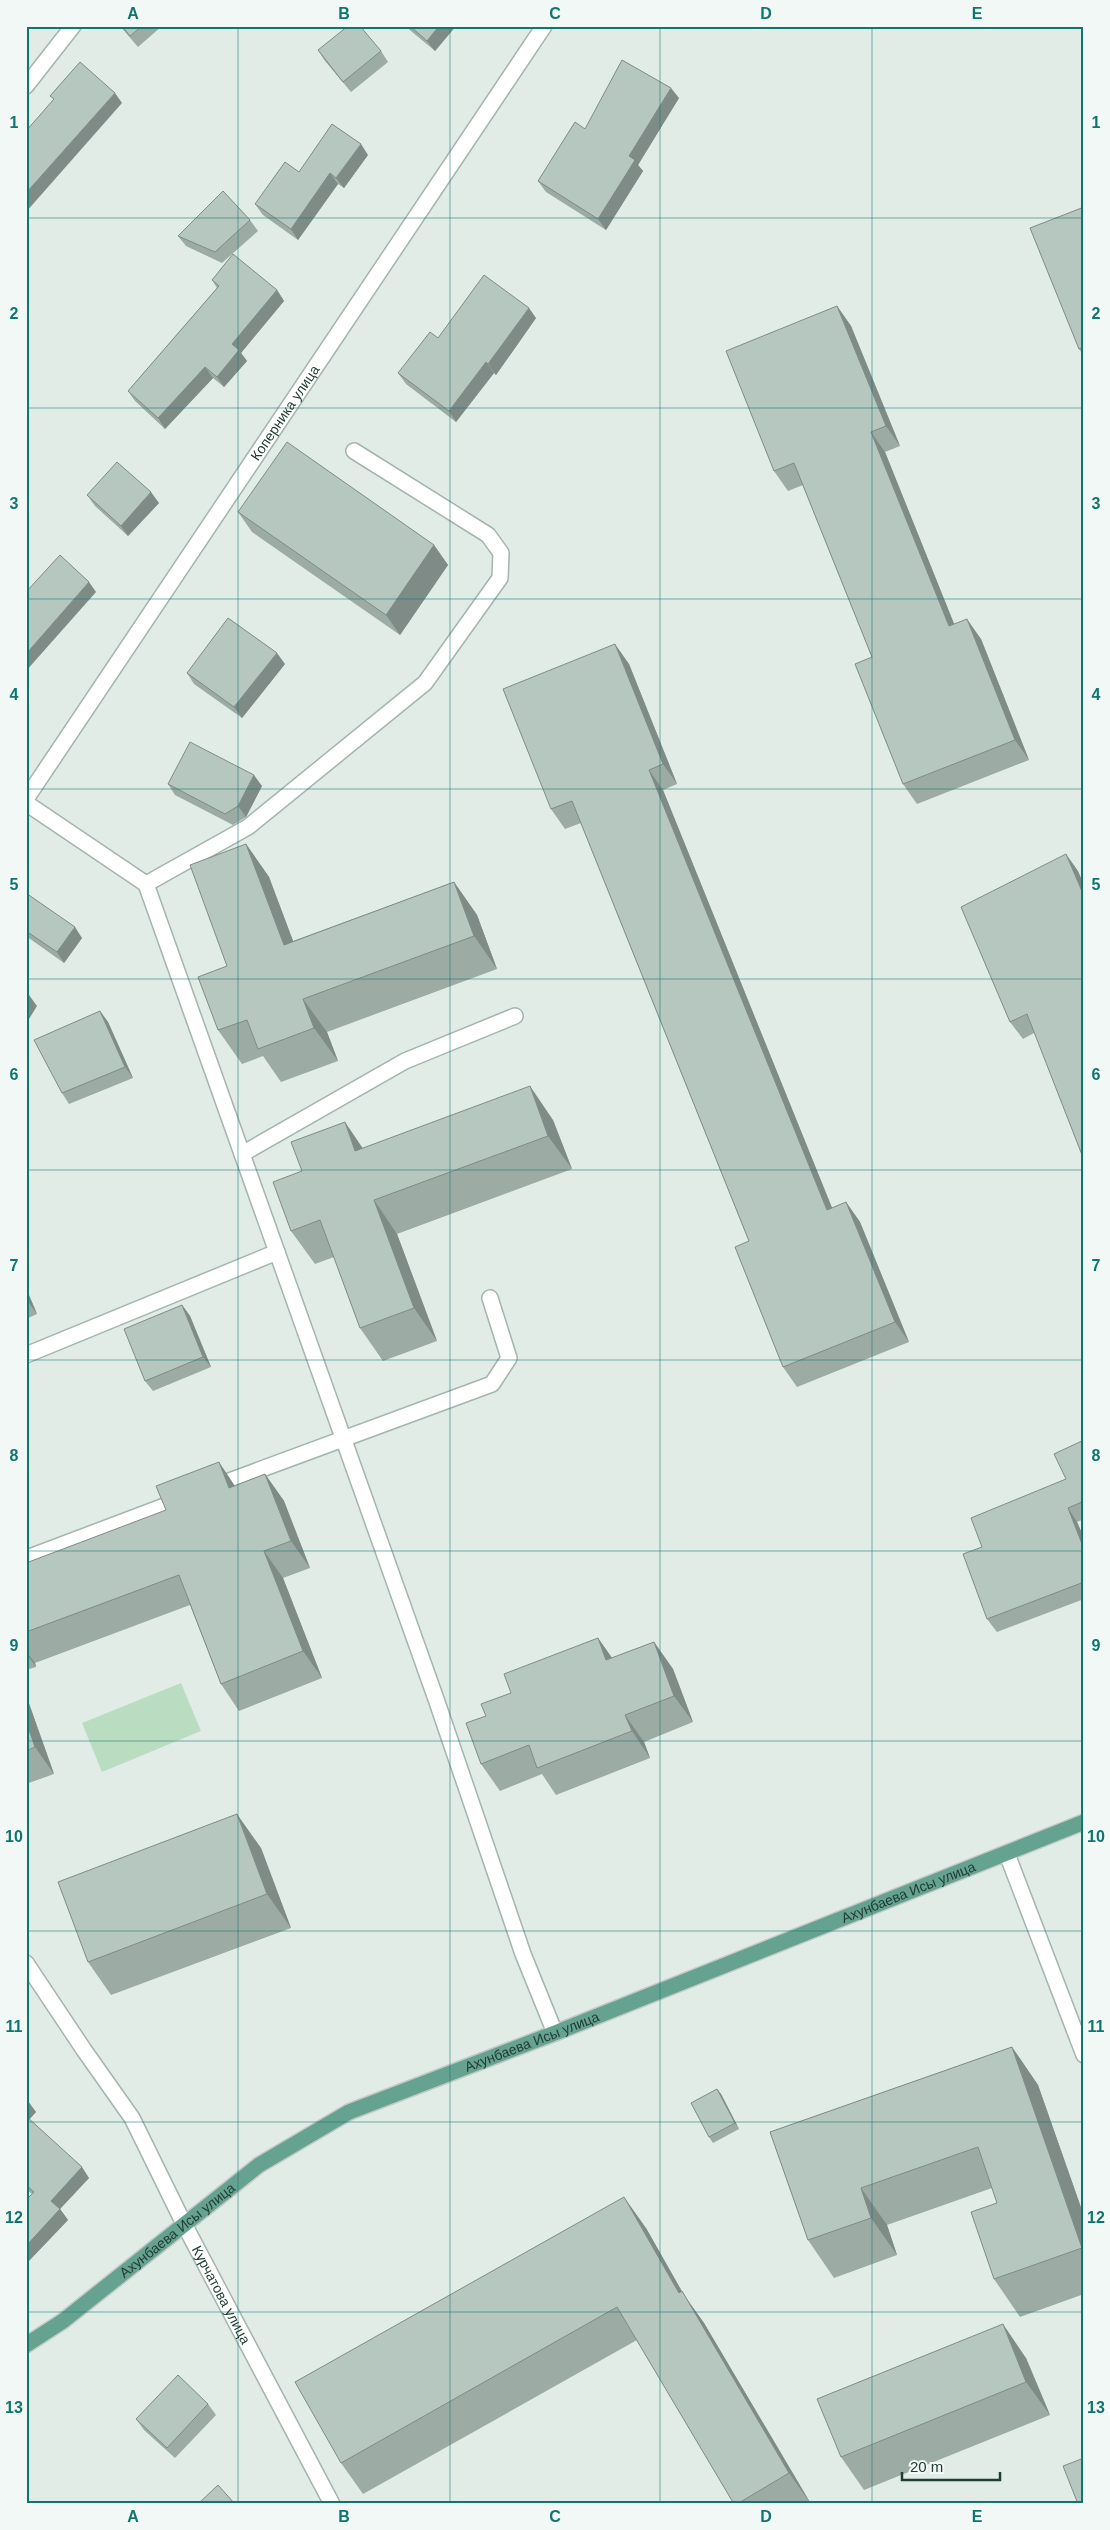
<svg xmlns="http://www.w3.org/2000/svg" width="1110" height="2530" viewBox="0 0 1110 2530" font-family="Arial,sans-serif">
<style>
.green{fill:#baddc2}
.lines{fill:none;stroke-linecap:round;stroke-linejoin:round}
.minor-casing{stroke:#a4b4ae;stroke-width:18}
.major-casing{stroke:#c1c9c6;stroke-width:18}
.minor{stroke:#fff;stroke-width:15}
.major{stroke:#65a290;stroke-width:15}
.wall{fill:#9daba5}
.shaded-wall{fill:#7f8b86}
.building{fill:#b6c7c0;stroke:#7f8b86}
.grid{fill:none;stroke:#0f766e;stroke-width:1;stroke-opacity:0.55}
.labels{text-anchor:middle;stroke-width:5;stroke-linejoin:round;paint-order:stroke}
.street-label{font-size:14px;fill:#213d34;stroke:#f2f8f5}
.neatline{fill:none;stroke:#0f766e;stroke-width:2}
.grid-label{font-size:16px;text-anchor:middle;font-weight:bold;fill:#0f766e}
</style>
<rect width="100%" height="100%" fill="#e1ece7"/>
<polygon class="green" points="181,1683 201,1731 102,1772 82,1723"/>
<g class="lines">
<g class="minor-casing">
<g id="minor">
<polyline points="26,86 73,26"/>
<path id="s1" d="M26,799l518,-773"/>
<polyline points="26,803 146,884 436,1699 523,1954 555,2033"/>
<polyline points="146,884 248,827 425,683 500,578 501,553 488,535 354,451"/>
<polyline points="242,1154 405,1061 515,1016"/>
<polyline points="26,1355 277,1252"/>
<polyline points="213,1487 492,1384 509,1358 490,1298"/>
<polyline points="27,1558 183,1499"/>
<polyline points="1007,1854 1084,2055"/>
<path id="s2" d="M26,1963l58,87 48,68 52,106 148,280"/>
</g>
</g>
<g class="major-casing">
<g id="major">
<path id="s3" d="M26,2345l37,-24 196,-156 90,-53 206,-79 529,-211"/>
</g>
</g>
<use href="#minor" class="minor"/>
<use href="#major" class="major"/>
</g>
<g class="wall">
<polygon points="120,26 162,26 138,47"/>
<polygon points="405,26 456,26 435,51"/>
<polygon points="318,50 381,51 388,62 351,92 325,61"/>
<polygon points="679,98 638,165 643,171 606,230 546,192 538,181 585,129"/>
<polygon points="368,155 344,188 338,184 298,240 263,215 255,204 299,172"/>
<polygon points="1084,207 1084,356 1079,349"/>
<polygon points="250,220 258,231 222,263 186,246 178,236"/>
<polygon points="212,280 277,290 284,301 241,353 247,361 224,387 213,378 165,429 135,401 128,391 217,288"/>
<polygon points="837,306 851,326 900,446 885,452 954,624 981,639 1029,760 917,804 903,784 872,657 803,485 788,491 774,471"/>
<polygon points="536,318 496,375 494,373 456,422 406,384 398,373 438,338"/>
<polygon points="87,495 159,503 128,536 95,506"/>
<polygon points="238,512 434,545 448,565 400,635 252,532"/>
<polygon points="285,664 242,718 194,684 187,673"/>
<polygon points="629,664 677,784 663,790 832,1208 846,1202 860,1222 909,1342 797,1387 783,1367 749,1241 581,823 565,829 551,809"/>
<polygon points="168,784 262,786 246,817 233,825 175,795"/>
<polygon points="246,844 269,877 293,941 454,882 477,915 497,969 327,1032 338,1061 281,1082 263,1056 242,1064 218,1030 227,966"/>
<polygon points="1078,871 1034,1033 1023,1039 1010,1022"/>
<polygon points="26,893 82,938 64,963 26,936"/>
<polygon points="100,1011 108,1022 133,1078 69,1104 62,1093"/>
<polygon points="553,1120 572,1169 397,1234 437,1341 383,1361 360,1328 334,1257 315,1264 291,1231 363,1148"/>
<polygon points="26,1288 37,1314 26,1319"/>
<polygon points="182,1305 190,1316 211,1367 153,1391 145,1381"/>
<polygon points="1084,1440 1084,1519 1077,1522 1084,1538 1084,1599 997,1632 987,1619 982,1547 1066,1479"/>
<polygon points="265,1474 284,1501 310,1568 283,1578 322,1678 239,1711 221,1684 190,1605 35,1663 36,1667 26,1670 26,1563"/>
<polygon points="598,1638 612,1658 654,1642 673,1669 693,1722 644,1742 650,1758 556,1795 542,1774 500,1791 481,1764 486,1716 511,1693"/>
<polygon points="26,1695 54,1774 26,1784"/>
<polygon points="261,1848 291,1928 111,1995 88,1962"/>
<polygon points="1012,2047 1038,2085 1084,2216 1084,2294 1020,2317 994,2279 997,2203 992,2188 887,2225 897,2255 834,2278 808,2240 770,2132"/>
<polygon points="717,2089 721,2094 739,2129 713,2143 709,2137"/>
<polygon points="26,2100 36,2112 29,2119 89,2178 60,2209 68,2220 26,2264 26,2200 32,2194 26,2189"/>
<polygon points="646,2228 684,2295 704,2323 811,2504 734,2504 637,2340 363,2494 341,2463"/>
<polygon points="1026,2358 1050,2415 864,2490 841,2457"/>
<polygon points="208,2404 216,2415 175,2458 144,2430 136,2419"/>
</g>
<g class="shaded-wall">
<polygon points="439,26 456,26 435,51 427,41"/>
<polygon points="671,88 679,98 638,165 643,171 606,230 598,219 629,156"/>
<polygon points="115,93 122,103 26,212 26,193"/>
<polygon points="361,144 368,155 344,188 336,178"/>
<polygon points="330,173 338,184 298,240 291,229"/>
<polygon points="277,290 284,301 241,353 247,361 224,387 217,377 232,344"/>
<polygon points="837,306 851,326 900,446 886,426"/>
<polygon points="529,308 536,318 496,375 488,364"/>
<polygon points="486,362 494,373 456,422 449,411"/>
<polygon points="205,367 213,378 165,429 158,418"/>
<polygon points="871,432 885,452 963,646 949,626"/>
<polygon points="151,492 159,503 128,536 121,526"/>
<polygon points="434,545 448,565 400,635 386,615"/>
<polygon points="89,582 96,592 26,671 26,654"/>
<polygon points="967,619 981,639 1029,760 1015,740"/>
<polygon points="615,644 629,664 677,784 663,764"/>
<polygon points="277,653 285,664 242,718 234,707"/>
<polygon points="649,770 663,790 841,1230 827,1210"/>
<polygon points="254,775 262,786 246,817 238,806"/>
<polygon points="246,844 269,877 307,978 284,945"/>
<polygon points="1066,854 1078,871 1084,885 1084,896"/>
<polygon points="454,882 477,915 497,969 474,936"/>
<polygon points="75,927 82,938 64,963 57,952"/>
<polygon points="29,995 37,1006 26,1024 26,1000"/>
<polygon points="303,999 327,1032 338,1061 314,1028"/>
<polygon points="100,1011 108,1022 133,1078 125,1067"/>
<polygon points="530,1086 553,1120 572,1169 548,1136"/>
<polygon points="345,1122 368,1156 355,1151"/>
<polygon points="374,1200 397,1234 437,1341 414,1308"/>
<polygon points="846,1202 860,1222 909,1342 895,1322"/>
<polygon points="26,1288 37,1314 29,1303 26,1296"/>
<polygon points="182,1305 190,1316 211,1367 203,1357"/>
<polygon points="219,1462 237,1489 229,1488"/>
<polygon points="265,1474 284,1501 310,1568 291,1541"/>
<polygon points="1068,1508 1077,1522 1084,1538 1084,1549"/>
<polygon points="264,1551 283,1578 322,1678 303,1651"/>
<polygon points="598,1638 617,1665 606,1660"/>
<polygon points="654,1642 673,1669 693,1722 674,1696"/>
<polygon points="26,1651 35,1663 36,1667 26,1653"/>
<polygon points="26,1695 54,1774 35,1747 26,1721"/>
<polygon points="625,1715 644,1742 650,1758 632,1731"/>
<polygon points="237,1814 261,1848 291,1928 267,1894"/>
<polygon points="1012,2047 1038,2085 1084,2216 1084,2251 1082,2248"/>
<polygon points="717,2089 721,2094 739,2129 735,2123"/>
<polygon points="28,2101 36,2112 28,2121 26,2119 26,2103"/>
<polygon points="82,2167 89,2178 60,2209 68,2220 26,2264 26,2246 51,2201"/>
<polygon points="861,2188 887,2225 897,2255 871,2218"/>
<polygon points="624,2197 646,2228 684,2295 704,2323 811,2504 789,2473 679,2293"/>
<polygon points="1003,2324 1026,2358 1050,2415 1026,2382"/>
</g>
<g class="building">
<polygon points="122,26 142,26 130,36"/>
<polygon points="348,26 360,26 381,51 343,82 318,50"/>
<polygon points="410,26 439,26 427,41"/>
<polygon points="622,60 671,88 629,156 635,160 598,219 538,181 575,122 585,129"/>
<polygon points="80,62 115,93 26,193 26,131 54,99 50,96"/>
<polygon points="332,124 361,144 336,178 330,173 291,229 255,204 285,162 299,172"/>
<polygon points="223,191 250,220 215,252 178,236"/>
<polygon points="1084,207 1084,347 1079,349 1030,228"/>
<polygon points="233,254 277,290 232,344 239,350 217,377 205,367 158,418 128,391 219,286 212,280"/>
<polygon points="484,275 529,308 488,364 486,362 449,411 398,373 430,332 438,338"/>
<polygon points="837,306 886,426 871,432 949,626 967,619 1015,740 903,784 855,664 872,657 794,463 774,471 726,351"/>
<polygon points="287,442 434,545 386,615 238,512"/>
<polygon points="117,462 151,492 121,526 87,495"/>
<polygon points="60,555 89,582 26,654 26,592"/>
<polygon points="228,618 277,653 234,707 187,673"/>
<polygon points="615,644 663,764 649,770 827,1210 846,1202 895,1322 783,1367 735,1247 749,1241 572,801 551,809 503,689"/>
<polygon points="190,742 254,775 238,806 225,814 168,784"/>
<polygon points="246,844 284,945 454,882 474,936 303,999 314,1028 258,1049 247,1020 218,1030 198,977 227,966 190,865"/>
<polygon points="1066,854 1084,896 1084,1160 1027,1014 1010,1022 961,907"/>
<polygon points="26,893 75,927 57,952 26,931"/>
<polygon points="26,994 29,995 26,1000"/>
<polygon points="100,1011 125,1067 62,1093 34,1040"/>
<polygon points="530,1086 548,1136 374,1200 414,1308 360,1328 320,1220 291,1231 273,1182 302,1171 291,1142 345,1122 355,1151"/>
<polygon points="26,1296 29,1303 26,1305"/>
<polygon points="182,1305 203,1357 145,1381 124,1329"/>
<polygon points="1084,1440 1084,1501 1068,1508 1084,1549 1084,1582 987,1619 963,1554 982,1547 971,1518 1066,1479 1054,1454"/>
<polygon points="219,1462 229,1488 265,1474 291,1541 264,1551 303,1651 221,1684 179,1575 26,1632 26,1563 166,1510 156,1486"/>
<polygon points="598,1638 606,1660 654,1642 674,1696 625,1715 632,1731 537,1768 529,1745 481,1764 466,1723 486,1716 481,1704 511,1693 504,1674"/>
<polygon points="26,1721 35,1747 26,1751"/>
<polygon points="237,1814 267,1894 88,1962 58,1882"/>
<polygon points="1012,2047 1082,2248 994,2279 971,2212 997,2203 978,2147 861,2188 871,2218 808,2240 770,2132"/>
<polygon points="717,2089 735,2123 709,2137 691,2103"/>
<polygon points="26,2116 82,2167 51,2201 60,2209 26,2246 26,2200 34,2192 26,2185"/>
<polygon points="624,2197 679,2293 682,2291 789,2473 737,2504 734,2504 617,2307 341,2463 295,2382"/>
<polygon points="1003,2324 1026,2382 841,2457 817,2399"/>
<polygon points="178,2375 208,2404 167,2448 136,2419"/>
<polygon points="1084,2458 1084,2504 1078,2504 1063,2466"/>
<polygon points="218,2485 235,2504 198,2504"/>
</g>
<path class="grid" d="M238,26v2478M450,26v2478M660,26v2478M872,26v2478M26,218h1058M26,408h1058M26,599h1058M26,789h1058M26,979h1058M26,1170h1058M26,1360h1058M26,1551h1058M26,1741h1058M26,1931h1058M26,2122h1058M26,2312h1058"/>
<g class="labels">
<g class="street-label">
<text dy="5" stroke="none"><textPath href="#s1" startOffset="465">Коперника улица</textPath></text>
<text dy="5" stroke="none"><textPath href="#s3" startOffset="1000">Ахунбаева Исы улица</textPath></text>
<text dy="5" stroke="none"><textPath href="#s3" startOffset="595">Ахунбаева Исы улица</textPath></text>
<text dy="5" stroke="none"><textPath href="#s3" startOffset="190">Ахунбаева Исы улица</textPath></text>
<text dy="5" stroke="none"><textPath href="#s2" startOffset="386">Курчатова улица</textPath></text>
</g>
</g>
<rect width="1110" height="2530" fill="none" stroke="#f2f8f5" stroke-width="55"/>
<path d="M902 2472v8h98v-8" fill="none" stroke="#213d34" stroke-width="2.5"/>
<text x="910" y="2472" font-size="15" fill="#213d34" stroke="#f2f8f5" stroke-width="4" paint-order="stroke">20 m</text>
<rect x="28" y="28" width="1054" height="2474" class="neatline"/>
<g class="grid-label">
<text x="133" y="19">A</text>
<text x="344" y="19">B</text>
<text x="555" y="19">C</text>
<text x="766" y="19">D</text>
<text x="977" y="19">E</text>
<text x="14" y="128">1</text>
<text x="1096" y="128">1</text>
<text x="14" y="319">2</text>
<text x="1096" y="319">2</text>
<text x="14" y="509">3</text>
<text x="1096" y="509">3</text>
<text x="14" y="700">4</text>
<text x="1096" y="700">4</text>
<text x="14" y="890">5</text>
<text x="1096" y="890">5</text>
<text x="14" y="1080">6</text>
<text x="1096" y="1080">6</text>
<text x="14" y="1271">7</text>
<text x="1096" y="1271">7</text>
<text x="14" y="1461">8</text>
<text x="1096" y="1461">8</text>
<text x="14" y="1651">9</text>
<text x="1096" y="1651">9</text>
<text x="14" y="1842">10</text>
<text x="1096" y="1842">10</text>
<text x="14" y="2032">11</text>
<text x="1096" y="2032">11</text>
<text x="14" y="2223">12</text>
<text x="1096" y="2223">12</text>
<text x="14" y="2413">13</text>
<text x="1096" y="2413">13</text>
<text x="133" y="2522">A</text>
<text x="344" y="2522">B</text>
<text x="555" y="2522">C</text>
<text x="766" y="2522">D</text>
<text x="977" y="2522">E</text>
</g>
</svg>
